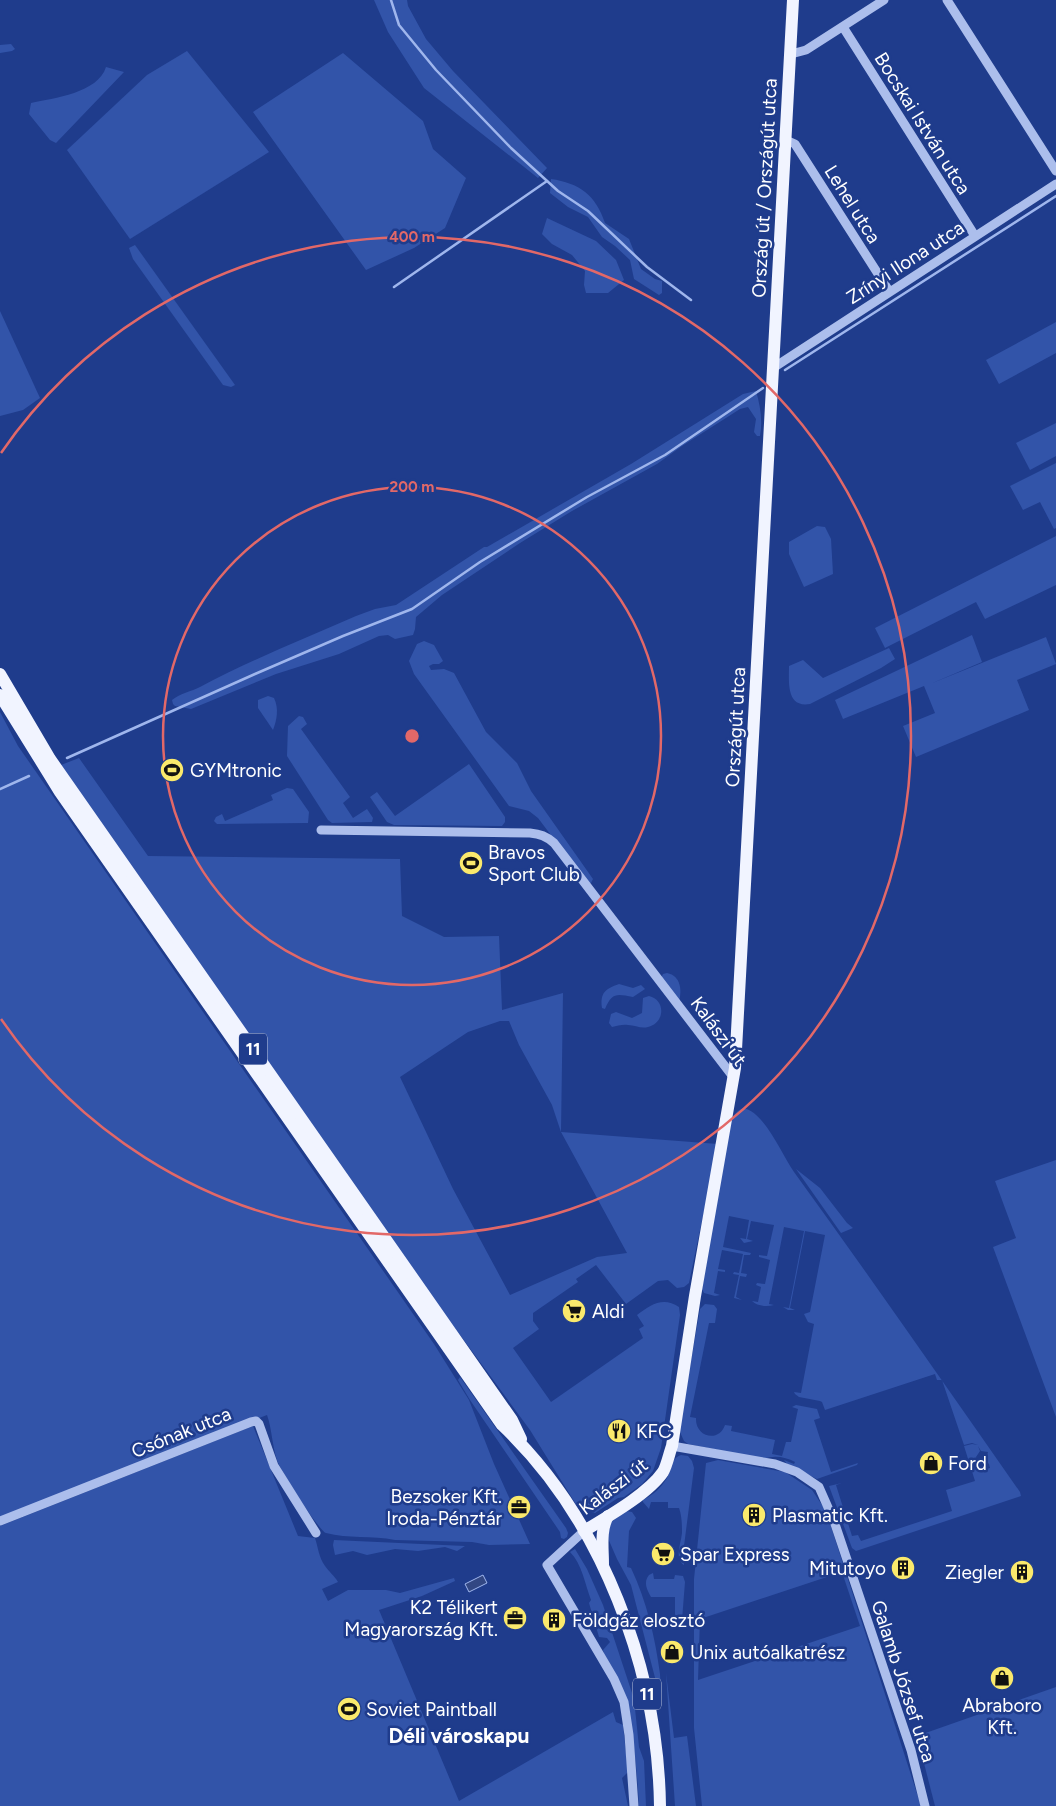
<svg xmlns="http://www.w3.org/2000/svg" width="1056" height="1806" viewBox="0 0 1056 1806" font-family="Figtree,sans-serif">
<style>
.green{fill:#3254a9;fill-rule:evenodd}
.water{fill:#324783;stroke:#9fb6ed}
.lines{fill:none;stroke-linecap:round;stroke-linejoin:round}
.stream{stroke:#9fb6ed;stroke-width:2.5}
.minor{stroke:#acbeec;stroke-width:9}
.major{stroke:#f1f4ff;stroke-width:12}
.ring{fill:none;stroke:#e26868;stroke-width:2.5}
.labels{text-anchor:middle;stroke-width:5;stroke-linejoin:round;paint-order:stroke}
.shield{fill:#1f3c8c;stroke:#bcc4dc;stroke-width:1}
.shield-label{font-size:18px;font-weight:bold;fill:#fff}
.street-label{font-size:19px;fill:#fff;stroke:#1f3c8c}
.poi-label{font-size:19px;fill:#fff;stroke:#1f3c8c;text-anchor:start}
.quarter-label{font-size:21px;font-weight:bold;fill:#fff;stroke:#1f3c8c}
.centre{fill:#e26868;stroke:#1f3c8c;stroke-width:2.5}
.ring-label{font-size:15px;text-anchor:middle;font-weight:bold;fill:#e26868;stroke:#1f3c8c;stroke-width:5;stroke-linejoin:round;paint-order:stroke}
</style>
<rect width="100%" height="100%" fill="#1f3c8c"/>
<g class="green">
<polygon points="374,0 407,0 408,6 426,39 453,71 547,168 538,178 424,88 388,32"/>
<polygon points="11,44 15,49 12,51 0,53 0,45"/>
<polygon points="187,51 269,152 130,239 67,150 147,75"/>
<polygon points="343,53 423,121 433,149 466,178 445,228 414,248 366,270 253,112"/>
<path d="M106,67l18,5 -68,71 -6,-3 -21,-26 2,-11c23,-5 67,-10 75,-36z"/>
<path d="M551,179c28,4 45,16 54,44l24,16 12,30 14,10 7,2v12l-3,2 -25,-16 -4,-19 -15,-14 -13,-9 -14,-20 -20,-10 -18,-14z"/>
<polygon points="547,218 596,241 616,260 624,280 608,293 586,293 584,285 585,271 572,255 552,244 542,234"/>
<polygon points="135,245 235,385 231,387 223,385 133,259 129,248"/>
<polygon points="0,311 40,398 23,410 0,416"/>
<polygon points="1056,322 1056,353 999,384 986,360"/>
<path d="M756,391c4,14 7,29 4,45h-3l-3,-4 2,-13 -8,-12 -8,2 -58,37 -25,18 -85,47 -52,32 -78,52 -26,22 -1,12 -2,6 -18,4 -7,-4 -9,1 -40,18 -63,20 -85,35 -16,-3 -2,-2 -1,-4c7,-6 20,-9 28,-13 50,-27 104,-48 156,-71l19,-7 21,-4 88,-58h3l144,-83 112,-70z"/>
<polygon points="1056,423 1056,456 1030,470 1016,443"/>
<polygon points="1056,463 1056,528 1054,529 1040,502 1023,510 1010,486"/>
<polygon points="817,526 825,527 831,539 833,574 804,587 789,554 789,542"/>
<polygon points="1056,536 1056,585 985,619 976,602 885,648 875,628"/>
<polygon points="972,635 982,662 930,684 1046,637 1056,664 1017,680 1029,710 916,757 903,726 935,713 924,686 843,719 835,700"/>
<polygon points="424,641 434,645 443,661 439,664 433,664 429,666 431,670 444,669 454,673 486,732 517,763 531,791 593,879 591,883 587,883 538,818 529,811 509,806 414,674 409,661 417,644"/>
<path d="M889,648l6,11 -14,9 -71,36c-24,4 -21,-22 -21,-38l14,-6 20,18z"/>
<path d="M268,696l6,2c5,11 3,21 -1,32l-15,-22v-8z"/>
<path d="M0,712l18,34 416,598 35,56 25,64 36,80 -41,1 -17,-3 -77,-2c-23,-5 -47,-1 -69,-7 -7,-2 -46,-63 -49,-73 -5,-15 -5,-31 -10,-45l-267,104z"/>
<polygon points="299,716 303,717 307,724 301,729 350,797 343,803 353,818 367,809 373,818 372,822 332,823 328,820 287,756 288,726"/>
<path d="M79,758l69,98 252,3 2,57 42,21 55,-1 3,74 61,-17 -2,139 157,12 -29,139 -5,4 -7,1 -9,-8 -10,1 -32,23 -30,-39 -20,14 2,3 -45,31v8l6,8 -26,19 38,54 92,-64 -4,-9 5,-3 -7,-11c13,-10 26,-19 42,-8l1,8 -19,133 -8,23 -11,13 -18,13 -6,1 -23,15 -12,-3 -6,-4 -47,-76 -84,-114 -385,-551zM500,1021h9l10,24 33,60 9,27 66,121 -30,4 -87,38 -57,-106 -53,-112 68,-45z"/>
<polygon points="469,764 505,817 505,822 502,826 394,825 387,822 370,797 377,792 395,816"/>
<polygon points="287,788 293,789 309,812 308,823 217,824 214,821 216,817 222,814 225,821 273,800 271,795"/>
<path d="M667,973c14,3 15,17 12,29l-18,-24 2,-4z"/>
<path d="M619,984l14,4 8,-3 4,4 -12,8c-16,-3 -21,-5 -28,12l-3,-1c-2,-15 3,-19 17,-24z"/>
<path d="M649,996c17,4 16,27 -1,31 -7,2 -13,-2 -20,-2 -5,-1 -11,1 -16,2l-3,-4 2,-9 5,-2 16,6 10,-5 1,-15z"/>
<path d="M743,1108c21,3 39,47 51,64 77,106 151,213 226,320l1,4 -165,55 -4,-3 -23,-62 13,-3 -6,2 16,51 6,-1 3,6 91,-30 -6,-21 29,-9 -11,-35 8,-2 6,1 -6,-2 -8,2 -21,-62 -1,-3h-5l-2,-6 -110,36 -3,-8 -2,-1 -21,-4 -4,-3 -1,-2 7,1 13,-69 -6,-2 -4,-8 6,-2 15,-77 -20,-4 -15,77 5,2h-7l-5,-3 6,1 15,-77 -20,-4 -15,77 5,1c-8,2 -17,1 -22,-4l6,1 3,-15 -5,-2 1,-2 8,1 5,-24 -11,-3v-2l8,1 7,-31 -23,-4 -4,18 6,2 -9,2 -4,-5 6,1 3,-19 -20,-4 -6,31 28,6 -1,2h-6l-3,18 6,1 -1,3 -6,-1 -4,21 6,3 -8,-2 5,-23 -6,-1 1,-2 5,1 4,-19 -21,-4 -4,19 7,1v2l-7,-1 -4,22 6,2 -5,1 -11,-3 -2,-4 28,-165c3,-8 5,-12 13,-16zM978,1446l3,5 7,1 -2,9 3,3 1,4 -9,3 -5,-14 4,-6z"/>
<polygon points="1056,1160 1056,1417 993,1247 1016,1238 995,1181"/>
<polygon points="796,1169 820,1188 847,1223 853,1228 841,1233"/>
<path d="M705,1304l9,1 3,4 -2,14h-6l-19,94 6,1c-1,19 23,25 29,7l7,1 -1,5 44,9 -3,14 10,2 4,-14h5l7,-33 -6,-2 4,-2 21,4 3,9 -6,2 17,52 27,-9 -1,2 -40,14 -30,-15 -3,-4 10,4 1,-2c-9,-5 -22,-7 -31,-3l-76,-15 -4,-3 -5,-11 21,-121z"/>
<polygon points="460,1377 566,1528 568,1533 567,1537 564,1539 561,1538 560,1532 470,1400 458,1380"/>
<path d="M253,1426l45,110 17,2c3,9 4,20 10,28 4,6 9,9 13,16l-16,7 6,12 20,-11h38l14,3 54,-15 1,3 -33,15 -43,14 80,191 154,-89 3,10 7,3 5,47 -6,6 6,28h-628v-280z"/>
<path d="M681,1455l7,1 4,5 2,7 -10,78v19c-10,-7 -3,-21 -2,-32 0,-7 0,-17 -3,-25h-11v-6h-17l-2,7 -6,-7v-2c10,-5 18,-12 24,-22 5,-9 3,-19 14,-23z"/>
<path d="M718,1460l67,12 27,18 14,21 95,295h-219l-8,-78v-149l12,-116zM842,1572l18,54 -162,54 2,-61z"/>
<path d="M626,1511l6,1 4,6 -7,13 -2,36 4,1c16,34 24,69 29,106 0,7 3,16 0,23l-29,-112 -14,-26 -10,-23 4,-14z"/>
<polygon points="334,1540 465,1546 457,1551 445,1547 418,1551 395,1549 367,1555 353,1551 335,1555 333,1545"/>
<path d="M575,1549l12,20 16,36 31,94 5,48 5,14 2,45h-7c-3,-50 -7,-109 -35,-152l-1,-4 7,-8 -3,-4 -8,-1 -10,-34 2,-3c-6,-16 -9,-36 -21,-48z"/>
<path d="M653,1573l1,6h20l1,-4 8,1 2,6 -3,38h-7v-23h-24c-4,-7 -8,-15 -2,-22z"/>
<polygon points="666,1673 674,1738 687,1736 696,1806 675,1806"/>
<polygon points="1056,1687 1056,1806 935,1806 917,1736"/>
</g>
<polygon class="water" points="483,1575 487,1583 469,1592 465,1584"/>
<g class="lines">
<g class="stream">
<polyline points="391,0 399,25 436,70 511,148 558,191 588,211 647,267 691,300"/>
<polyline points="394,287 547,181"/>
<polyline points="785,370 1056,196"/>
<polyline points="67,758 255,674 343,636 412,609 480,562 587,497 665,455 763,388"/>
<polyline points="0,789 29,776"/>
</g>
<g class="minor">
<polyline points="947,0 1056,171"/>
<polyline points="843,27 975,236"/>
<polyline points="791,54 806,50 884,0"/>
<polyline points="786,140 795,144 889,291"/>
<polyline points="773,368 1056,184"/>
<path d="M321,830l209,3c10,1 16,3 24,10l180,235"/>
<polyline points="672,1446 775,1464 797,1472 819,1487 834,1521 911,1750 925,1806"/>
<polyline points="0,1521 251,1422 256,1421 259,1424 274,1466 316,1533"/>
<polyline points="584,1531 547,1565 614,1679 624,1702 629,1735 634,1806"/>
</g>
<g class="major">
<polyline points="0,674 50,759 512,1420 521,1439"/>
<path d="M0,695l60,97 442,633c100,94 156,245 158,381"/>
<path d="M584,1531c23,-14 64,-37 79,-59 4,-7 6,-18 9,-26l23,-150 40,-228 58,-1068"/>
<path d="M603,1564c0,-16 -3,-34 5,-48"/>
</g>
</g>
<g class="ring">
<circle cx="412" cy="736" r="249"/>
<path d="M1 453A499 499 0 1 1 1 1019"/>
</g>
<defs>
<g id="stadium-disc" transform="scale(1.25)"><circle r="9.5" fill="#fae96c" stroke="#1f3c8c"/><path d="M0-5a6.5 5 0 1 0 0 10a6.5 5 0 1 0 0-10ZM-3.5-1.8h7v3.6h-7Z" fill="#111"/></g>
<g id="supermarket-disc" transform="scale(1.25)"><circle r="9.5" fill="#fae96c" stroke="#1f3c8c"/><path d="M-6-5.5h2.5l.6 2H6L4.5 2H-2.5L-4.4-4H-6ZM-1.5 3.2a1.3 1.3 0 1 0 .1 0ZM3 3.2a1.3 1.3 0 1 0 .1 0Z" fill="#111"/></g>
<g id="restaurant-disc" transform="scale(1.25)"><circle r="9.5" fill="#fae96c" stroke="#1f3c8c"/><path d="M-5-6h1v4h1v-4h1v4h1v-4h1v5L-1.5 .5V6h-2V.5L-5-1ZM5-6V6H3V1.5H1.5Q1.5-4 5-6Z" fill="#111"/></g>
<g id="shop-disc" transform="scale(1.25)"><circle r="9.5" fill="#fae96c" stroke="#1f3c8c"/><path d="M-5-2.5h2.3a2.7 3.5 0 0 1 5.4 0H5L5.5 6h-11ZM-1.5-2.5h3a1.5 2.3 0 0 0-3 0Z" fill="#111"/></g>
<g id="office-disc" transform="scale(1.25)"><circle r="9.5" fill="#fae96c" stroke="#1f3c8c"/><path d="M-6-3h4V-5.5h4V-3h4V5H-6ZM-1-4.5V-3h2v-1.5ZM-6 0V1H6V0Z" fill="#111"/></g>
<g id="building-disc" transform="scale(1.25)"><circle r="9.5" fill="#fae96c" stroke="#1f3c8c"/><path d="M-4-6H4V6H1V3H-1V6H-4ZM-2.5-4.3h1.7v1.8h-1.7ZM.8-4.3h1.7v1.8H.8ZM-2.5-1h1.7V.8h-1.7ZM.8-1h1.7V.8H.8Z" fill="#111"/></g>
</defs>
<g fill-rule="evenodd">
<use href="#stadium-disc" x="172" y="770"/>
<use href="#stadium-disc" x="471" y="863"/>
<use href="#supermarket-disc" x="574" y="1311"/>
<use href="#restaurant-disc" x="619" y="1431"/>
<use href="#shop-disc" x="931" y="1463"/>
<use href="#office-disc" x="519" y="1507"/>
<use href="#building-disc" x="754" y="1515"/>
<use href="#supermarket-disc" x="663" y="1554"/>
<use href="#building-disc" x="903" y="1568"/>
<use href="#building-disc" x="1022" y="1572"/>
<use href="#office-disc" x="515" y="1618"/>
<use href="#building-disc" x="554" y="1620"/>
<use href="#shop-disc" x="672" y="1652"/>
<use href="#shop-disc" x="1002" y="1678"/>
<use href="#stadium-disc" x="349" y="1709"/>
</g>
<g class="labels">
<g class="shield">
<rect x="239" y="1033.5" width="28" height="31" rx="4"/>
<rect x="633" y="1678.5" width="28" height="31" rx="4"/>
</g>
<g class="shield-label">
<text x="253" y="1055">11</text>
<text x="647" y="1700">11</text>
</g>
<g class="street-label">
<text transform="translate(923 123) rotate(58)" y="7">Bocskai István utca</text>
<text transform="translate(764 188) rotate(-87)" y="7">Ország út / Országút utca</text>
<text transform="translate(853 204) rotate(58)" y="7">Lehel utca</text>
<text transform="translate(905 262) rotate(-33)" y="7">Zrínyi Ilona utca</text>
<text transform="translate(735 727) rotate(-87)" y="7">Országút utca</text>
<text transform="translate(719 1031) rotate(54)" y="7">Kalászi út</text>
<text transform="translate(181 1432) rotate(-22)" y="7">Csónak utca</text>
<text transform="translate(613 1486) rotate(-37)" y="7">Kalászi út</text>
<text transform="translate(904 1681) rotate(72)" y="7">Galamb József utca</text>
</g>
<g class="poi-label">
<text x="190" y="777">GYMtronic</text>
<text x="488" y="859">Bravos<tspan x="488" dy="22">Sport Club</tspan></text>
<text x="592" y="1318">Aldi</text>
<text x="636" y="1438">KFC</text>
<text x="948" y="1470">Ford</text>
<text x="502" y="1503" text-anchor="end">Bezsoker Kft.<tspan x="502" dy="22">Iroda-Pénztár</tspan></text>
<text x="772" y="1522">Plasmatic Kft.</text>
<text x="680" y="1561">Spar Express</text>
<text x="886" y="1575" text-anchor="end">Mitutoyo</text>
<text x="1004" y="1579" text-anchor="end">Ziegler</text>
<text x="498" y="1614" text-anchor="end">K2 Télikert<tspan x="498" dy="22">Magyarország Kft.</tspan></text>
<text x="572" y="1627">Földgáz elosztó</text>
<text x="690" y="1659">Unix autóalkatrész</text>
<text x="1002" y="1712" text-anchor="middle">Abraboro<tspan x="1002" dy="22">Kft.</tspan></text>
<text x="366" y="1716">Soviet Paintball</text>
</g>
<g class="quarter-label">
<text x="459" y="1743">Déli városkapu</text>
</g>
</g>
<circle cx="412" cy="736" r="8" class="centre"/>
<g class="ring-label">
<text x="412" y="242">400 m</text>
<text x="412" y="492">200 m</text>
</g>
</svg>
